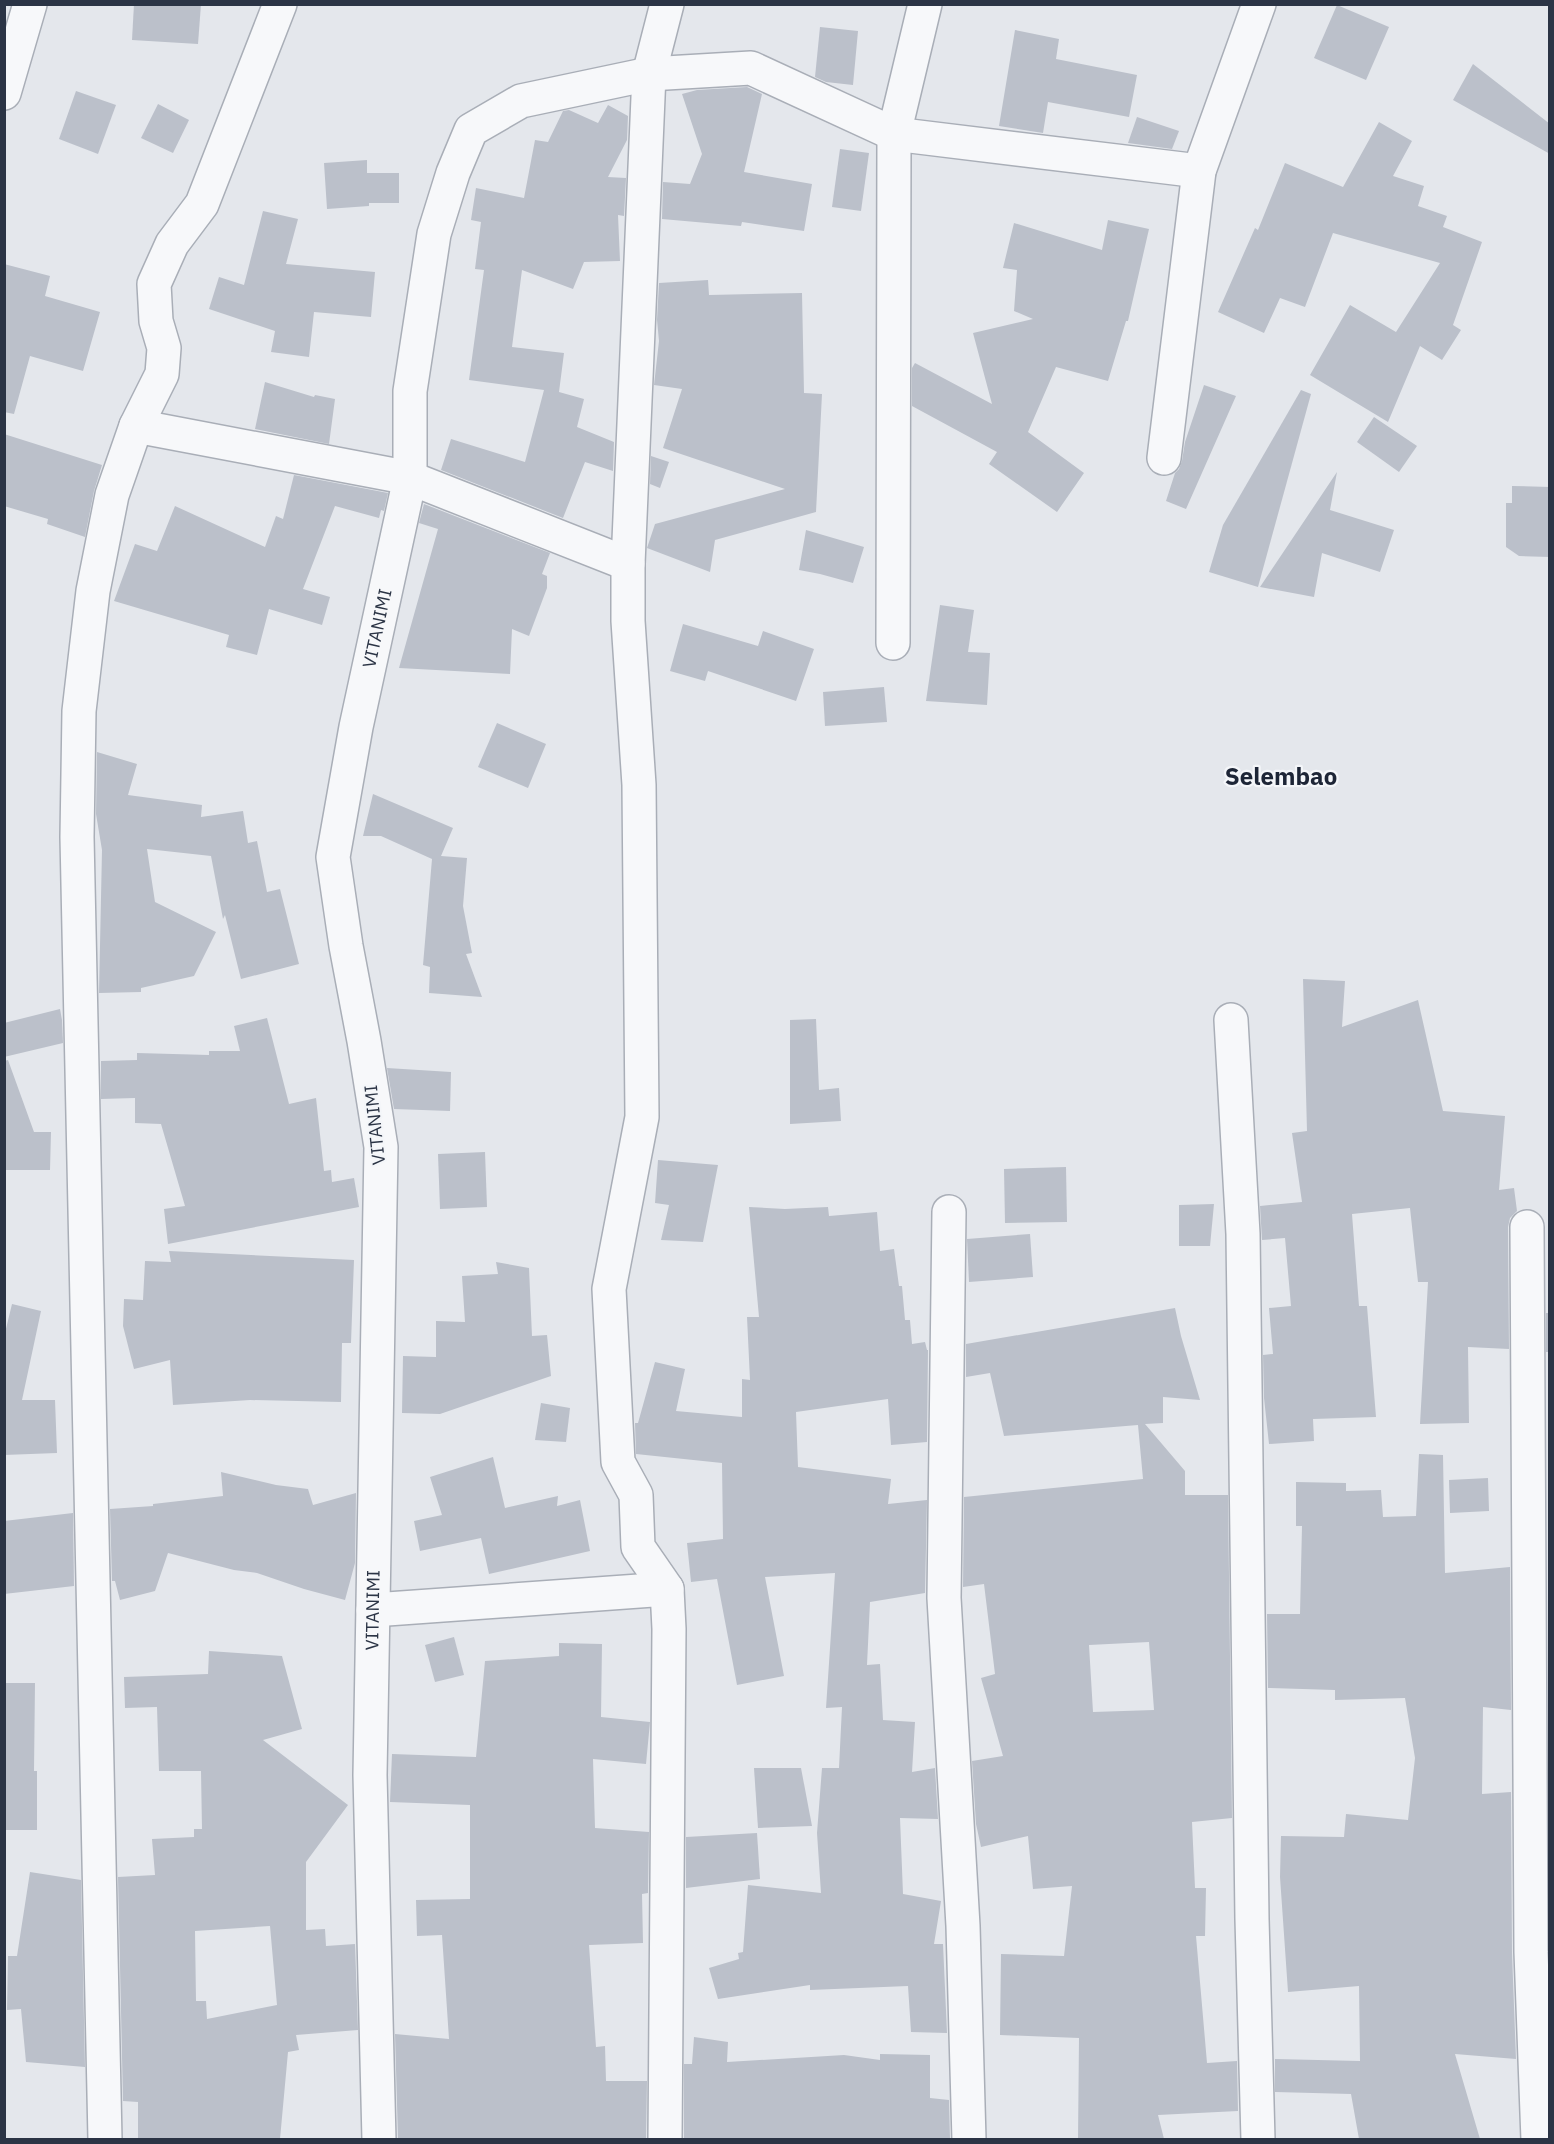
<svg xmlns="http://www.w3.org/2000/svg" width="1554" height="2144" viewBox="0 0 1554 2144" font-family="'IBM Plex Sans',sans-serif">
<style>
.building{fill:#bbc0ca;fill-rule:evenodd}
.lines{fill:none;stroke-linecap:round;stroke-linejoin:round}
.street-casing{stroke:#a9aeb7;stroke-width:36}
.street{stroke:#f7f8fa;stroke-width:33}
.labels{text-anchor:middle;stroke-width:4.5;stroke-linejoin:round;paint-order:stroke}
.street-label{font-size:18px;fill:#2b3445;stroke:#f4f6f9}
.district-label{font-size:24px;font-weight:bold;fill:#1d2536;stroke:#f4f6f9}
</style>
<rect width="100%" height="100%" fill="#e4e7ec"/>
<g class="building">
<polygon points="134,4 201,4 198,44 132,40"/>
<polygon points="1337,5 1389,27 1366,80 1314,58"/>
<polygon points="820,27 858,31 853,85 826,82 815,77"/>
<polygon points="1015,30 1059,39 1056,59 1137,75 1129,117 1048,102 1043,133 999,126"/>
<polygon points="1473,64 1550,124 1550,154 1453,100"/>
<polygon points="747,87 762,94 744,172 812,184 804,231 742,222 741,226 662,219 663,182 690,184 702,154 682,94 697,90"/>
<polygon points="76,91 116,105 98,154 59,139"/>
<polygon points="158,104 189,120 173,153 141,138"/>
<polygon points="608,105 628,116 627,140 608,177 626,178 624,216 618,215 620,261 584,262 573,289 522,270 512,347 564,353 559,392 584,399 577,427 614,442 613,471 585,462 563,518 441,470 451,439 525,462 544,390 469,380 484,270 475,269 481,222 471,220 476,188 524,198 535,140 548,142 563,111 569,110 598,123"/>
<polygon points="1137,117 1179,131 1172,149 1128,143"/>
<polygon points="1379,122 1412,141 1393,176 1424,186 1418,206 1447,216 1443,227 1482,242 1453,325 1461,330 1442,360 1420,346 1388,422 1310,375 1350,305 1396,332 1440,263 1333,233 1305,307 1280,298 1264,333 1218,312 1255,228 1258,230 1285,163 1343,187"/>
<polygon points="840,149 869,153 861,211 832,207"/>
<polygon points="367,160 367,173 399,173 399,203 369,203 369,206 327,209 324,163"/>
<polygon points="263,211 298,219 286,264 375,272 371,317 314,312 309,357 271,352 275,331 209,309 219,277 244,285"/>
<polygon points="1108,220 1149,229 1128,321 1126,321 1108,381 1056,367 1028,432 1084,473 1057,512 989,464 997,452 912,406 912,368 915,363 992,404 973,333 1033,319 1014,311 1017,270 1003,268 1014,223 1102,250"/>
<polygon points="4,264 50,276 45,296 100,312 83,371 30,356 14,414 4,412"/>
<polygon points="708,280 709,295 802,293 804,393 822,394 816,512 715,540 710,572 647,548 655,524 785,489 663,448 682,389 654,385 659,341 657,320 659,283"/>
<polygon points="265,382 314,397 315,395 335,399 329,444 255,429"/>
<polygon points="1204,385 1236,396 1186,509 1166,501 1175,473 1179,469 1182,461 1185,442"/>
<polygon points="1301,390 1311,394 1258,587 1209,572 1223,525"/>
<polygon points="1374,417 1417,446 1399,472 1357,442"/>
<polygon points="4,434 102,465 94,491 85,537 47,524 48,519 4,506"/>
<polygon points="651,456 669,462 660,488 650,484"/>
<polygon points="1337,472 1330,510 1394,530 1380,572 1322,553 1314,597 1260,587"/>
<polygon points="294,475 388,493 384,511 381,510 379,518 335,506 303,589 330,597 322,625 269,609 257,655 226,647 229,635 114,601 135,544 157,551 175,506 265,547 276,516 283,519"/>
<polygon points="1512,486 1550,487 1550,557 1519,556 1506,547 1506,503 1512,503"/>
<polygon points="424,504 550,553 542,574 547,576 547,588 529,636 512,629 510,674 399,668 438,529 419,523"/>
<polygon points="806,530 864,547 853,583 820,574 799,570"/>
<polygon points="940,605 974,610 968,652 990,653 987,705 926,701"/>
<polygon points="683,624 758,646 763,631 814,649 796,701 708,671 705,681 670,671"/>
<polygon points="884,687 887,722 825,726 823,692"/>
<polygon points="497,723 546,744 528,788 478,767"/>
<polygon points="97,752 137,764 128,795 202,805 201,817 243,811 248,843 257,841 267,892 280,889 299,964 241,979 225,915 223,919 211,856 147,849 155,902 216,932 194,976 141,988 141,992 99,993 102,850 96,814"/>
<polygon points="373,794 453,828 441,856 467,858 463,906 472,953 466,954 482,997 429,993 430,967 423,965 432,859 381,836 363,836"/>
<polygon points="1303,979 1345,981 1342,1027 1418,1000 1443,1111 1505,1116 1499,1190 1514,1188 1517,1211 1510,1218 1508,1227 1509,1349 1468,1347 1469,1423 1420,1424 1428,1282 1418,1282 1410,1208 1352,1214 1359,1306 1367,1306 1376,1417 1313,1419 1314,1441 1269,1444 1264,1398 1263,1355 1273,1354 1269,1308 1291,1306 1285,1238 1262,1240 1260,1206 1302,1202 1292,1133 1307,1131"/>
<polygon points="60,1009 62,1020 63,1043 4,1057 4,1023"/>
<polygon points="267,1018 289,1104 316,1098 324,1171 331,1170 332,1182 354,1178 359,1207 168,1244 164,1209 185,1206 161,1124 135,1123 135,1098 101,1099 101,1061 137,1060 137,1053 209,1055 209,1051 240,1051 234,1026"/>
<polygon points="816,1019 819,1090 839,1088 841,1121 790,1124 790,1020"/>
<polygon points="8,1060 34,1132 51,1132 50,1170 4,1170 4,1061"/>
<polygon points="387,1068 451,1072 450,1111 394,1109"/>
<polygon points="485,1152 487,1207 440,1209 438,1154"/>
<polygon points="658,1160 718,1165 703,1242 661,1240 669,1205 655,1203"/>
<polygon points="1066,1167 1067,1222 1005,1223 1004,1169"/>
<polygon points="1214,1204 1210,1246 1179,1246 1179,1205"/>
<polygon points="749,1207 785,1209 828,1207 829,1216 877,1212 880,1251 894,1249 899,1286 902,1286 905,1320 910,1320 912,1344 925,1342 927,1350 928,1350 927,1442 891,1445 888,1399 796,1412 798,1467 891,1479 888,1504 927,1500 925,1593 870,1602 867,1665 880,1664 883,1720 915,1722 912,1772 935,1768 938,1819 900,1818 903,1894 941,1901 934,1944 943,1944 947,2033 911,2032 908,1986 810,1990 810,1985 718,1999 709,1968 739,1959 738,1953 743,1952 748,1885 821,1893 817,1833 822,1768 839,1768 842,1707 826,1708 835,1573 765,1577 784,1676 737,1685 717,1579 691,1582 687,1543 723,1539 722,1463 636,1454 635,1423 638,1423 655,1362 685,1369 676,1411 742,1417 742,1379 750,1380 747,1317 759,1317"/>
<polygon points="1030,1234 1033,1277 969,1282 967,1239"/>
<polygon points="169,1251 354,1260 351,1343 342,1343 341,1402 250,1400 173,1405 170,1360 134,1369 123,1326 124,1299 143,1300 145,1261 171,1262"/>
<polygon points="496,1262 529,1268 532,1336 547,1335 551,1376 440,1414 402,1413 403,1356 436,1357 436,1321 465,1322 462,1276 498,1274"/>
<polygon points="12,1304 41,1311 22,1400 55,1400 57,1453 4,1455 4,1337"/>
<path d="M1175,1308l6,28 19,64 -37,-3v26l-18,1 40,47v24h43l4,323 -40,4 3,66h11l-1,48h-9l11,127 30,-2 1,50 -80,4 6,24h-86l1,-101 -79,-3 1,-81 63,2 8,-70 -39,3 -5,-53 -47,11 -5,-23 -4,-63 31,-5 -22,-78 14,-4 -11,-90 -21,3 1,-90 179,-18 -5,-54 -134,11 -14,-63 -24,4v-33zM1149,1642l5,68 -61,2 -4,-67z"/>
<rect x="1546" y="1313" width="4" height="39"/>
<polygon points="541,1403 570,1408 566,1442 535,1440"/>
<polygon points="1419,1454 1443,1455 1445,1573 1510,1567 1511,1710 1483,1707 1482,1794 1511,1792 1512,1953 1516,2059 1455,2054 1480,2139 1359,2139 1351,2094 1275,2092 1275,2059 1360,2061 1359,1986 1288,1992 1280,1877 1281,1836 1344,1837 1346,1814 1408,1820 1415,1758 1405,1698 1335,1700 1335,1690 1268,1688 1267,1614 1300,1614 1302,1526 1296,1526 1296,1482 1346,1483 1346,1491 1381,1490 1383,1517 1416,1516"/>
<polygon points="493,1457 505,1508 558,1496 557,1506 580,1500 590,1551 489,1574 481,1538 420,1551 414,1521 442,1515 430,1477"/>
<polygon points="221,1472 276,1485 308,1489 313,1505 356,1493 355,1563 345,1600 304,1589 257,1573 234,1570 168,1553 155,1591 120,1600 115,1581 112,1581 110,1509 153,1506 153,1504 223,1496"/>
<polygon points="1488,1478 1489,1511 1450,1513 1449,1480"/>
<polygon points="73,1513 74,1586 4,1594 4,1521"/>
<polygon points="454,1637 464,1675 435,1682 425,1645"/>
<polygon points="559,1643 602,1644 601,1717 650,1722 646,1764 593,1759 595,1828 649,1832 648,1893 642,1894 643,1943 589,1945 596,2047 605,2046 606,2081 647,2081 646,2139 398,2139 395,2034 449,2039 442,1935 417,1936 416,1900 470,1899 470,1805 390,1802 392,1754 476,1757 485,1661 559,1656"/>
<path d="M209,1651l73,5 20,73 -39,11 85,65 -42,57v68l19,-1 1,17 29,-2 3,86 -62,5 3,15 -11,2 -8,87h-142v-37l-15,-1 -5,-224 37,-2 -3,-36 42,-2v-8h8l-1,-58h-42l-2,-64 -32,1 -1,-31 84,-3zM270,1926l7,79 -70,14 -1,-18h-10l-1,-70z"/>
<polygon points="4,1683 35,1683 34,1771 37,1771 37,1830 4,1830"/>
<polygon points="754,1768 801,1768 812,1826 758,1828"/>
<polygon points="757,1833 760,1879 686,1888 686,1837"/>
<polygon points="30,1872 81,1880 85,2067 26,2062 21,2009 7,2010 8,1956 17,1956"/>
<polygon points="694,2037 728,2042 727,2062 844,2055 880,2060 880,2054 930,2055 930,2098 949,2100 950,2139 684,2139 684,2064 692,2064"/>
</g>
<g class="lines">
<g class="street-casing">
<g id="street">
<polyline points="4,93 30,4"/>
<polyline points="136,426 410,478 628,564"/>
<polyline points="1164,458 1199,171 1259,4"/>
<polyline points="893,643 894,134 925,4"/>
<polyline points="1231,1020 1243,1234 1252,1919 1258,2140"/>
<polyline points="949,1212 944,1598 963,1926 969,2140"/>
<polyline points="1527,1227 1531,1952 1538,2140"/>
<polyline points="373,1610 667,1589"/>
<polyline points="105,2140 77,837 79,711 93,591 112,495 136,426 162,374 164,348 156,321 154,284 172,244 202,204 280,4"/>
<path id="s1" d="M379,2140l-9,-365 11,-628 -17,-106 -18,-95 -13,-89 23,-130 54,-249v-87l24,-157 19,-61 18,-43 50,-29 128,-27 102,-6 143,66 305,37"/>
<polyline points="665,2140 669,1629 667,1589 638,1547 636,1495 618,1462 609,1289 642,1117 639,785 628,621 628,564 649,74 667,4"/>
</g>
</g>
<use href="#street" class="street"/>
</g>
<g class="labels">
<g class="street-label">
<text dy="6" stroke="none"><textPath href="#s1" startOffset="1520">VITANIMI</textPath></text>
<text transform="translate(375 1125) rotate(-96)" y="6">VITANIMI</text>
<text dy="6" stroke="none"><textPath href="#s1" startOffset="530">VITANIMI</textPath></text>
</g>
<g class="district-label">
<text x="1281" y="785">Selembao</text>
</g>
</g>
<rect width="1554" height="2144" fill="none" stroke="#2b3445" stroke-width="12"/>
</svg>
